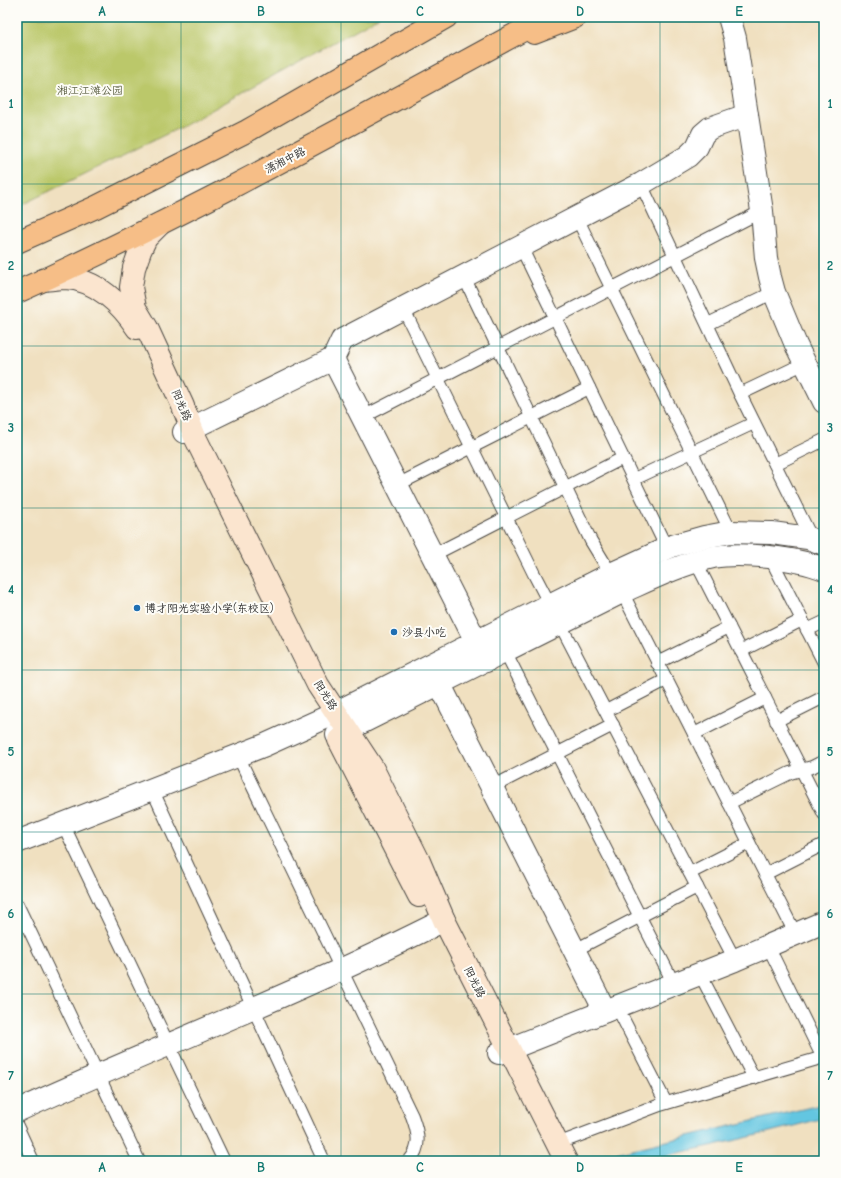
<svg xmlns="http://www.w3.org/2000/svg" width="841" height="1178" viewBox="0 0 841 1178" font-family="'Comic Neue','LXGW WenKai TC',sans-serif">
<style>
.green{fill:#bbc86a;stroke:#737a4a}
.water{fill:#63c6e1;stroke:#477886}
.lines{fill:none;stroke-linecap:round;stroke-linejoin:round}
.lane-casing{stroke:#494641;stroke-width:14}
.street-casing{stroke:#494641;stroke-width:24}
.secondary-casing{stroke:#494641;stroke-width:24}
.primary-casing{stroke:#494641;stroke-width:24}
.lane{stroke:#fff;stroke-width:12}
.street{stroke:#fff;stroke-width:22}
.secondary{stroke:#fbe5cf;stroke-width:22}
.primary{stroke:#f6be87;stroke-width:22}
.grid{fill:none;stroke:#0f766e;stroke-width:1;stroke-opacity:0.55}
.poi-dot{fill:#1f6fb2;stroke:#fdfcf7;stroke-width:1.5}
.labels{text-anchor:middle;stroke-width:4;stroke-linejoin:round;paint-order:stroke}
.park-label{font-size:11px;fill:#565a3e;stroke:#fdfcf7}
.street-label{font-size:11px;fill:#2b2b2b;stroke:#fdfcf7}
.poi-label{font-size:11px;fill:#2b2b2b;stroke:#fdfcf7;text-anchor:start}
.neatline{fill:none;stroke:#0f766e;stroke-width:1.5}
.grid-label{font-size:13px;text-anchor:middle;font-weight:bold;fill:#0f766e}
</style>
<rect width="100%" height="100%" fill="#fdfcf7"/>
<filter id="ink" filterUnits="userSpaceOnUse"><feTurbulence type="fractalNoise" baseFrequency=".025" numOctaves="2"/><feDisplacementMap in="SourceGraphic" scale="8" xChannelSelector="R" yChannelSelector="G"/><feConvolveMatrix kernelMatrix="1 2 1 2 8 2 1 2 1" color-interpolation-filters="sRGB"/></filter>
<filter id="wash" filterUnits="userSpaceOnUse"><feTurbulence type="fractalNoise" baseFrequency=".012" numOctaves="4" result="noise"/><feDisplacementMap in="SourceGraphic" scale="16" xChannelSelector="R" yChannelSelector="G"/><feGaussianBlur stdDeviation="0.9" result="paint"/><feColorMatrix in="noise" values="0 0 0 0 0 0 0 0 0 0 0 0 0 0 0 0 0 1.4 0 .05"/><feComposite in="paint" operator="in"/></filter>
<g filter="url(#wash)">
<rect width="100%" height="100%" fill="#f0e0c0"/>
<polygon class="green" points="17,17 379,17 181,127 17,207"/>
<path class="water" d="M824,1104v14c-41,11 -81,21 -123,30 -28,6 -55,13 -84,13l-1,-8z"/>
</g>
<g filter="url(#ink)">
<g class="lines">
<g class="lane-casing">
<g id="lane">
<polyline points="641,184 740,394 812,539"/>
<polyline points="577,218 731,532"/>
<polyline points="521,247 667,549"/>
<polyline points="464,277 591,541 622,592 796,935"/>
<polyline points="403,308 534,574 735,960"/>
<polyline points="708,324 774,292"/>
<polyline points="740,394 805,363"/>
<polyline points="363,417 762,211"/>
<polyline points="775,464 824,440"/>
<polyline points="634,479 754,423"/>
<polyline points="397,485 589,388"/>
<polyline points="433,555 623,458"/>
<polyline points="770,557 824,663"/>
<polyline points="696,562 824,814"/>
<polyline points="807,630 824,622"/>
<polyline points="505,651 674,984"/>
<polyline points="741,651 802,620"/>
<polyline points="657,663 729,627"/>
<polyline points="606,711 666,680"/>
<polyline points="776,721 824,697"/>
<polyline points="694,734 765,698"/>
<path d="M238,756l174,360c6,16 10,31 -3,45"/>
<polyline points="492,787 613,725"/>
<polyline points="152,789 324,1161"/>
<polyline points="729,803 790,773 812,767 824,761"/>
<polyline points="63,824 224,1161"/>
<polyline points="690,873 749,843"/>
<polyline points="765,874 824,844"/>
<polyline points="17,904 139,1161"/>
<polyline points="768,946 823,1058"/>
<polyline points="575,950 697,887"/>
<polyline points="700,974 754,1078"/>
<polyline points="617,1007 666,1103"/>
<polyline points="17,1126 33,1161"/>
<polyline points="557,1144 660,1105 824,1057"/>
</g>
</g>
<g class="street-casing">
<g id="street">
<polyline points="729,17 735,38 762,211 766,258 770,277 774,292 796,345 824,402"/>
<polyline points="184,432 333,359"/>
<polyline points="486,661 333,359 342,340 641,184 688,156 697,147 703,134 710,128 747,115"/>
<polyline points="433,671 605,1011"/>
<path d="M337,735l285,-143c29,-13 59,-28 91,-35 29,-5 84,1 111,12"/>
<polyline points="17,842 265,745 327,717 611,574 672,546 704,537 731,532 772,533 808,538 824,544"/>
<polyline points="499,1053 735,960 824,922"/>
<path d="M17,1111c142,-65 288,-120 427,-191"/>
</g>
</g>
<g class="secondary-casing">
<g id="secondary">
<polyline points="160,224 146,238 140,251 134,268 131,287 135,308 147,328 182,404 195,437 318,685 372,767 418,859 444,920 566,1161"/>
<path d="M43,280c8,0 15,-2 22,-2 31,1 57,27 72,50"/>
<polyline points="339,740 419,896"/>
</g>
</g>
<g class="primary-casing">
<g id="primary">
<polyline points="534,33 575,17"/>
<polyline points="17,242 96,207 247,131 446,17"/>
<path d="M17,292c74,-33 145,-69 217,-106 105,-55 209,-112 313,-169"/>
</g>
</g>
<use href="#lane" class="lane"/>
<use href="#street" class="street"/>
<use href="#secondary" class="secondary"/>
<use href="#primary" class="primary"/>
</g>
</g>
<path class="grid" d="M181,17v1144M341,17v1144M500,17v1144M660,17v1144M17,184h807M17,346h807M17,508h807M17,670h807M17,832h807M17,994h807"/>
<g class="poi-dot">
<circle cx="137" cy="608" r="4"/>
<circle cx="394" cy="632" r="4"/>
</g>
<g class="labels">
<g class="park-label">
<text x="90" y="94">湘江江滩公园</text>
</g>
<g class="street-label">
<text transform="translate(285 160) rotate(-27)" y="4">潇湘中路</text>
<text transform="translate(182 405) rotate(66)" y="4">阳光路</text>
<text transform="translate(326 695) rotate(58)" y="4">阳光路</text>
<text transform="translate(475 982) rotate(63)" y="4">阳光路</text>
</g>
<g class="poi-label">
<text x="145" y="612">博才阳光实验小学(东校区)</text>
<text x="402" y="636">沙县小吃</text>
</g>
</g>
<rect width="841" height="1178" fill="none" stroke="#fdfcf7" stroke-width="44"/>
<rect x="22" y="22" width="797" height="1134" class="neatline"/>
<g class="grid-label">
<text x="102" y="16">A</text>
<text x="261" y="16">B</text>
<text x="420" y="16">C</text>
<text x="580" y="16">D</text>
<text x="739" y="16">E</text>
<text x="11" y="108">1</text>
<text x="830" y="108">1</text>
<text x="11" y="270">2</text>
<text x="830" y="270">2</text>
<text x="11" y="432">3</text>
<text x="830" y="432">3</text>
<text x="11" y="594">4</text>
<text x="830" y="594">4</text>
<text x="11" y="756">5</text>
<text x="830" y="756">5</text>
<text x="11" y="918">6</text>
<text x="830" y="918">6</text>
<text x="11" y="1080">7</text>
<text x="830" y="1080">7</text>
<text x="102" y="1172">A</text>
<text x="261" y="1172">B</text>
<text x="420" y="1172">C</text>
<text x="580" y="1172">D</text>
<text x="739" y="1172">E</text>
</g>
</svg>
